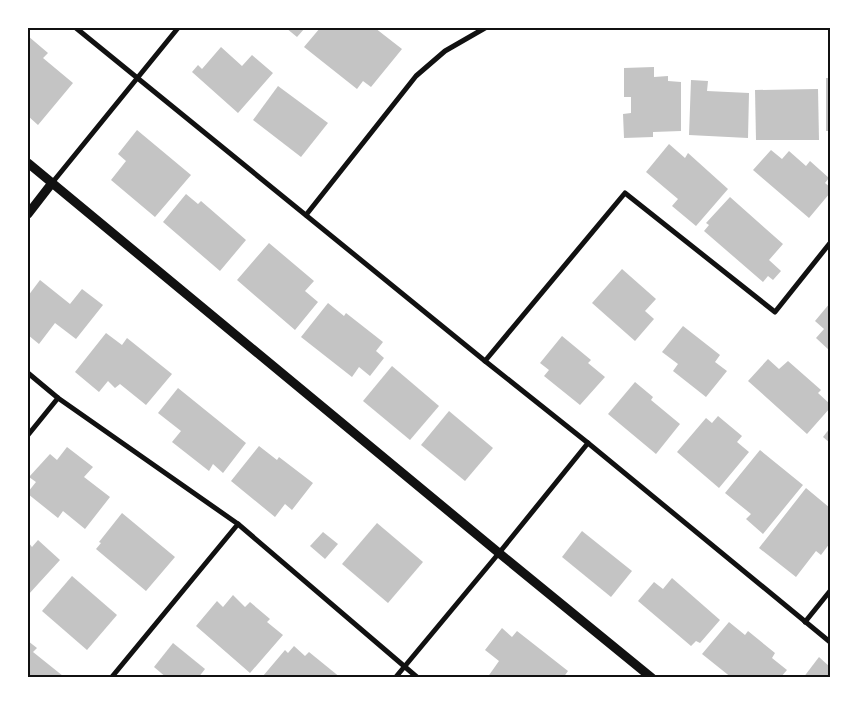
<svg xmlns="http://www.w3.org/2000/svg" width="858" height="705" viewBox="0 0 858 705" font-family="'PT Sans',sans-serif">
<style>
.building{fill:#c4c4c4}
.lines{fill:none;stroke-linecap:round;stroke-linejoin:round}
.minor{stroke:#111;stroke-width:5}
.tertiary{stroke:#111;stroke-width:9}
.neatline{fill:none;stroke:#111;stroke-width:2}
</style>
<rect width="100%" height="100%" fill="#fff"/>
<g class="building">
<polygon points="286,28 305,28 297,37"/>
<polygon points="320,28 375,28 402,49 371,87 363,81 357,89 304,47"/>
<polygon points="28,36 48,53 43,58 73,83 38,125 28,116"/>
<polygon points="221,47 242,66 252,55 273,73 238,113 192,72 198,65 202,69"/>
<polygon points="654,67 654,77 668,76 668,81 681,82 681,131 653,132 653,137 624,138 623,114 631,113 631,97 624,97 624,68"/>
<rect x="826" y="78" width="4" height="53"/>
<polygon points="691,80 708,81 707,91 749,93 748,138 689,135"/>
<polygon points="278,86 328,123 301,157 253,120"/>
<polygon points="818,89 819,140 756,140 755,90"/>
<polygon points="137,130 191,175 155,217 111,180 126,161 118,154"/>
<polygon points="669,144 685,158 688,153 728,189 696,226 672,206 678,199 646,172"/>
<polygon points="771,150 782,159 789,151 806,166 810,161 829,178 825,183 830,187 830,193 809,218 753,170"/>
<polygon points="186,194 198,204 201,201 246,240 220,271 163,222"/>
<polygon points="730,197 783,244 769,260 781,271 773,280 768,276 763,282 704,231 709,225 706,223"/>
<polygon points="269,243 314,281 305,291 318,302 295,330 237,280"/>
<polygon points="622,269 656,299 645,311 654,319 635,341 592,303"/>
<polygon points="40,280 70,304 82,289 103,305 76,339 55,323 39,344 28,335 28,296"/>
<polygon points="328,303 344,316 346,313 383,342 376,351 384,358 370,376 359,367 352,377 301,337"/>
<polygon points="830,303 830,351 816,338 824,329 815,321"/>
<polygon points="683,326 720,355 715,362 727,371 706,397 673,371 678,364 662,352"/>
<polygon points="106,333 122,345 127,338 172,374 146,405 120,384 115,388 108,381 99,392 75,372"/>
<polygon points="562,336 591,360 588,363 605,377 580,405 544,376 549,370 540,363"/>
<polygon points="768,359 779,369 788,361 821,390 818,393 830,404 830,408 807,434 748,381"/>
<polygon points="392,366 439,406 410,440 363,401"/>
<polygon points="635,382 653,397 651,400 680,424 656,454 608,414"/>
<polygon points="178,388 246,443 223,473 213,464 209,471 172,442 181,431 158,413"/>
<polygon points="449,411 493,448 465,481 421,445"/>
<polygon points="718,416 742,436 737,442 749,452 719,488 677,452 706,418 712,423"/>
<polygon points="830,428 830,443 823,437"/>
<polygon points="259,446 277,460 279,457 313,483 292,510 285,504 275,517 231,481"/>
<polygon points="67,447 93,467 84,477 110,497 85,529 63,511 58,518 28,494 28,492 36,482 29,477 50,454 57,460"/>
<polygon points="760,450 803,485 763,534 746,519 751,514 725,493"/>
<polygon points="806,488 830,508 830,543 821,555 816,551 796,577 759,548"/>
<polygon points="122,513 175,557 146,591 96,549 101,543 99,542"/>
<polygon points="377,523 423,562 388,603 342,564"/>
<polygon points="582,531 632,571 611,597 562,557"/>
<polygon points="323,532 338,544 325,559 310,546"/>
<polygon points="38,540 60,560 28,595 28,542 32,547"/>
<polygon points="72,576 117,615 87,650 42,611"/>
<polygon points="672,578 720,620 700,643 696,641 691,646 638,601 654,582 663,589"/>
<polygon points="233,595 245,607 250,602 270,619 267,622 283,635 250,673 196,626 217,601 223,607"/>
<polygon points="729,622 745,635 748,631 775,653 772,658 787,670 780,678 732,678 702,654"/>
<polygon points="502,628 512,637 517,631 568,671 563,678 487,678 499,661 485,650"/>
<polygon points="28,641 37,648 33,652 63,676 61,678 28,678"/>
<polygon points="173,643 205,669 198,678 167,678 154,667"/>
<polygon points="294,646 305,656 309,652 341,678 265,678 263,676 285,650 288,653"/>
<polygon points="819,657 830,667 830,678 803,678"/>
</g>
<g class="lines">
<g class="minor">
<polyline points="76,28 485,361 588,443 830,642"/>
<polyline points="52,183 178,28"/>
<polyline points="306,215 416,76 445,51 485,28"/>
<polyline points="485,361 625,193 775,312 830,243"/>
<polyline points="28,373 58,398 238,524 111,678"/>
<polyline points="28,435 58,398"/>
<polyline points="238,524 418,678"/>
<polyline points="805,622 830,591"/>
<polyline points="395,678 499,553 588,443"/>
</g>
<g class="tertiary">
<polyline points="28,163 499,553 652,678"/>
<polyline points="28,214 52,183"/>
</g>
</g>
<rect width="858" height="705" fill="none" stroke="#ffffff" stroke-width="58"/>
<rect x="29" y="29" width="800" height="647" class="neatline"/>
</svg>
